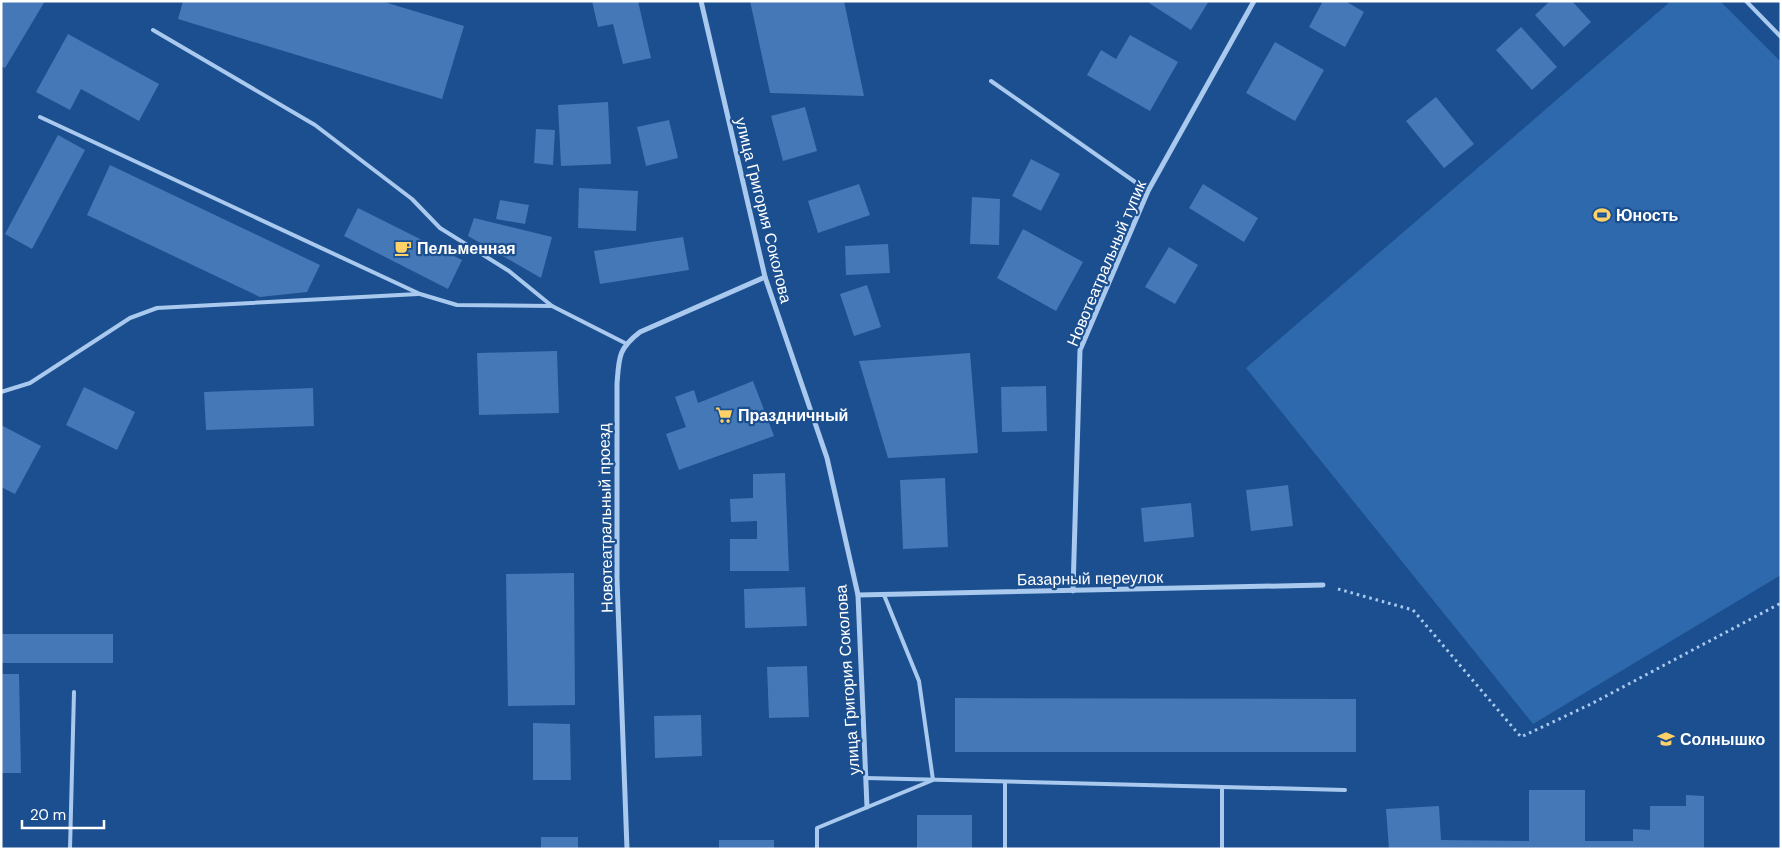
<svg xmlns="http://www.w3.org/2000/svg" width="1782" height="850" viewBox="0 0 1782 850" font-family="'DM Sans',sans-serif">
<style>
.green{fill:#2e69ad}
.building{fill:#4478b7}
.lines{fill:none;stroke-linecap:round;stroke-linejoin:round}
.path{stroke:#a9c9ee;stroke-width:3;stroke-dasharray:2.5 4;stroke-linecap:butt}
.service{stroke:#a9c9ee;stroke-width:4}
.minor{stroke:#a9c9ee;stroke-width:5}
.labels{text-anchor:middle;stroke-width:4.5;stroke-linejoin:round;paint-order:stroke}
.street-label{font-size:16px;fill:#fff;stroke:#1b4f8f}
.poi-label{font-size:16px;font-weight:bold;fill:#fff;stroke:#1b4f8f;text-anchor:start}
</style>
<rect width="100%" height="100%" fill="#1b4f8f"/>
<polygon class="green" points="1671,1 1720,1 1781,62 1781,575 1533,724 1246,368"/>
<g class="building">
<polygon points="1,1 45,1 5,68 1,66"/>
<polygon points="183,1 381,1 464,26 442,99 178,19"/>
<polygon points="592,1 638,1 651,58 623,64 613,24 598,27"/>
<polygon points="750,1 844,1 864,96 770,93"/>
<polygon points="1150,1 1209,1 1191,30 1149,3"/>
<polygon points="1323,1 1345,1 1364,12 1345,47 1309,27"/>
<polygon points="1550,1 1572,1 1591,22 1564,47 1535,15"/>
<polygon points="1521,27 1557,67 1532,90 1496,50"/>
<polygon points="68,34 159,84 139,121 81,89 70,110 36,92"/>
<polygon points="1130,35 1178,62 1150,111 1087,75 1101,50 1116,59"/>
<polygon points="1275,42 1324,70 1295,121 1246,93"/>
<polygon points="1436,97 1474,144 1444,168 1406,121"/>
<polygon points="608,102 611,164 561,166 558,105"/>
<polygon points="805,107 817,151 783,161 771,116"/>
<polygon points="669,120 678,158 646,166 637,127"/>
<polygon points="536,129 555,130 553,165 534,163"/>
<polygon points="58,135 85,150 32,249 5,234"/>
<polygon points="1031,159 1060,174 1041,211 1012,196"/>
<polygon points="110,165 320,265 307,292 260,297 87,215"/>
<polygon points="859,184 870,215 818,233 808,201"/>
<polygon points="1203,184 1258,218 1244,242 1189,208"/>
<polygon points="579,188 638,191 636,231 578,228"/>
<polygon points="972,197 1000,199 999,245 970,244"/>
<polygon points="500,200 529,205 525,224 496,219"/>
<polygon points="358,208 462,260 448,289 344,236"/>
<polygon points="474,218 552,237 541,278 468,236"/>
<polygon points="1023,229 1083,262 1056,311 997,278"/>
<polygon points="683,237 689,270 600,284 594,251"/>
<polygon points="888,244 890,273 846,275 845,246"/>
<polygon points="1169,247 1198,265 1175,304 1145,287"/>
<polygon points="867,285 881,327 854,336 840,294"/>
<polygon points="557,351 559,413 479,415 477,353"/>
<polygon points="970,353 978,453 888,458 859,361"/>
<polygon points="753,381 774,436 679,470 666,434 686,427 675,397 694,390 698,403"/>
<polygon points="1046,386 1047,431 1002,432 1001,387"/>
<polygon points="84,387 135,412 117,450 66,425"/>
<polygon points="313,388 314,426 206,430 204,392"/>
<polygon points="1,425 41,446 15,494 1,487"/>
<polygon points="785,473 789,571 730,571 730,539 757,539 757,521 731,522 730,499 753,498 753,474"/>
<polygon points="945,478 948,547 903,549 900,480"/>
<polygon points="1288,485 1293,526 1251,531 1246,490"/>
<polygon points="1191,503 1194,537 1144,542 1141,508"/>
<polygon points="574,573 575,705 508,706 506,574"/>
<polygon points="805,587 807,626 745,628 744,589"/>
<rect x="1" y="634" width="112" height="29"/>
<polygon points="807,666 809,717 769,718 767,667"/>
<polygon points="1,674 19,674 21,773 1,773"/>
<polygon points="955,698 1356,699 1356,752 955,752"/>
<polygon points="701,715 702,756 655,758 654,716"/>
<polygon points="533,723 570,724 571,780 533,780"/>
<polygon points="1529,790 1585,790 1585,841 1633,841 1633,829 1650,830 1650,806 1686,806 1686,795 1704,796 1704,849 1389,849 1386,809 1439,806 1441,840 1529,841"/>
<rect x="917" y="815" width="55" height="34"/>
<rect x="541" y="837" width="37" height="12"/>
<rect x="719" y="840" width="55" height="9"/>
</g>
<g class="lines">
<polyline class="path" points="1338,589 1413,610 1521,737 1591,704 1781,603"/>
<g class="service">
<polyline points="1746,1 1781,37"/>
<polyline points="153,30 315,125 412,199 440,228 509,271 552,306"/>
<polyline points="991,81 1148,191"/>
<polyline points="40,117 420,294 457,305 552,306 625,343"/>
<polyline points="1,392 30,383 130,318 157,308 418,294"/>
<polyline points="866,778 1345,790"/>
<polyline points="1222,787 1222,849"/>
<polyline points="70,849 74,692"/>
<polyline points="817,849 817,828 933,780 919,681 884,595"/>
<polyline points="1005,849 1005,782"/>
</g>
<g class="minor">
<polyline points="701,1 765,277 827,458 858,595 867,807"/>
<polyline points="1073,591 1080,350 1148,191 1254,1"/>
<polyline points="858,595 1323,585"/>
<path d="M627,849l-10,-270v-195c2,-27 1,-35 23,-52l125,-55"/>
</g>
</g>
<defs>
<g id="stadium-bare" transform="scale(1.35)"><path d="M0-5a6.5 5 0 1 0 0 10a6.5 5 0 1 0 0-10ZM-3.5-1.8h7v3.6h-7Z" fill="#ffd166" stroke="#1b4f8f" stroke-width="2.5" paint-order="stroke"/></g>
<g id="cafe-bare" transform="scale(1.35)"><path d="M-5.5-4.5H6V0H3Q3 3.5 0 3.5H-2.5Q-5.5 3.5-5.5 0ZM3-3.2v2h1.7v-2ZM-6 4.5H4V6H-6Z" fill="#ffd166" stroke="#1b4f8f" stroke-width="2.5" paint-order="stroke"/></g>
<g id="supermarket-bare" transform="scale(1.35)"><path d="M-6-5.5h2.5l.6 2H6L4.5 2H-2.5L-4.4-4H-6ZM-1.5 3.2a1.3 1.3 0 1 0 .1 0ZM3 3.2a1.3 1.3 0 1 0 .1 0Z" fill="#ffd166" stroke="#1b4f8f" stroke-width="2.5" paint-order="stroke"/></g>
<g id="school-bare" transform="scale(1.35)"><path d="M0-5L7-2L0 1L-7-2ZM-4 1L0 2.5L4 1V4Q0 6-4 4Z" fill="#ffd166" stroke="#1b4f8f" stroke-width="2.5" paint-order="stroke"/></g>
</defs>
<g fill-rule="evenodd">
<use href="#stadium-bare" x="1602" y="215"/>
<use href="#cafe-bare" x="403" y="248"/>
<use href="#supermarket-bare" x="724" y="415"/>
<use href="#school-bare" x="1666" y="739"/>
</g>
<g class="labels">
<g class="street-label">
<text transform="translate(764 210) rotate(76)" y="6">улица Григория Соколова</text>
<text transform="translate(1106 263) rotate(-67)" y="6">Новотеатральный тупик</text>
<text transform="translate(605 518) rotate(-91)" y="6">Новотеатральный проезд</text>
<text transform="translate(1090 578) rotate(-1)" y="6">Базарный переулок</text>
<text transform="translate(847 680) rotate(-94)" y="6">улица Григория Соколова</text>
</g>
<g class="poi-label">
<text x="1616" y="221">Юность</text>
<text x="417" y="254">Пельменная</text>
<text x="738" y="421">Праздничный</text>
<text x="1680" y="745">Солнышко</text>
</g>
</g>
<rect width="1782" height="850" fill="none" stroke="#ffffff" stroke-width="5"/>
<path d="M22 820v8h82v-8" fill="none" stroke="#ffffff" stroke-width="2.5"/>
<text x="30" y="820" font-size="15" fill="#ffffff" stroke="#1b4f8f" stroke-width="4" paint-order="stroke">20 m</text>
</svg>
